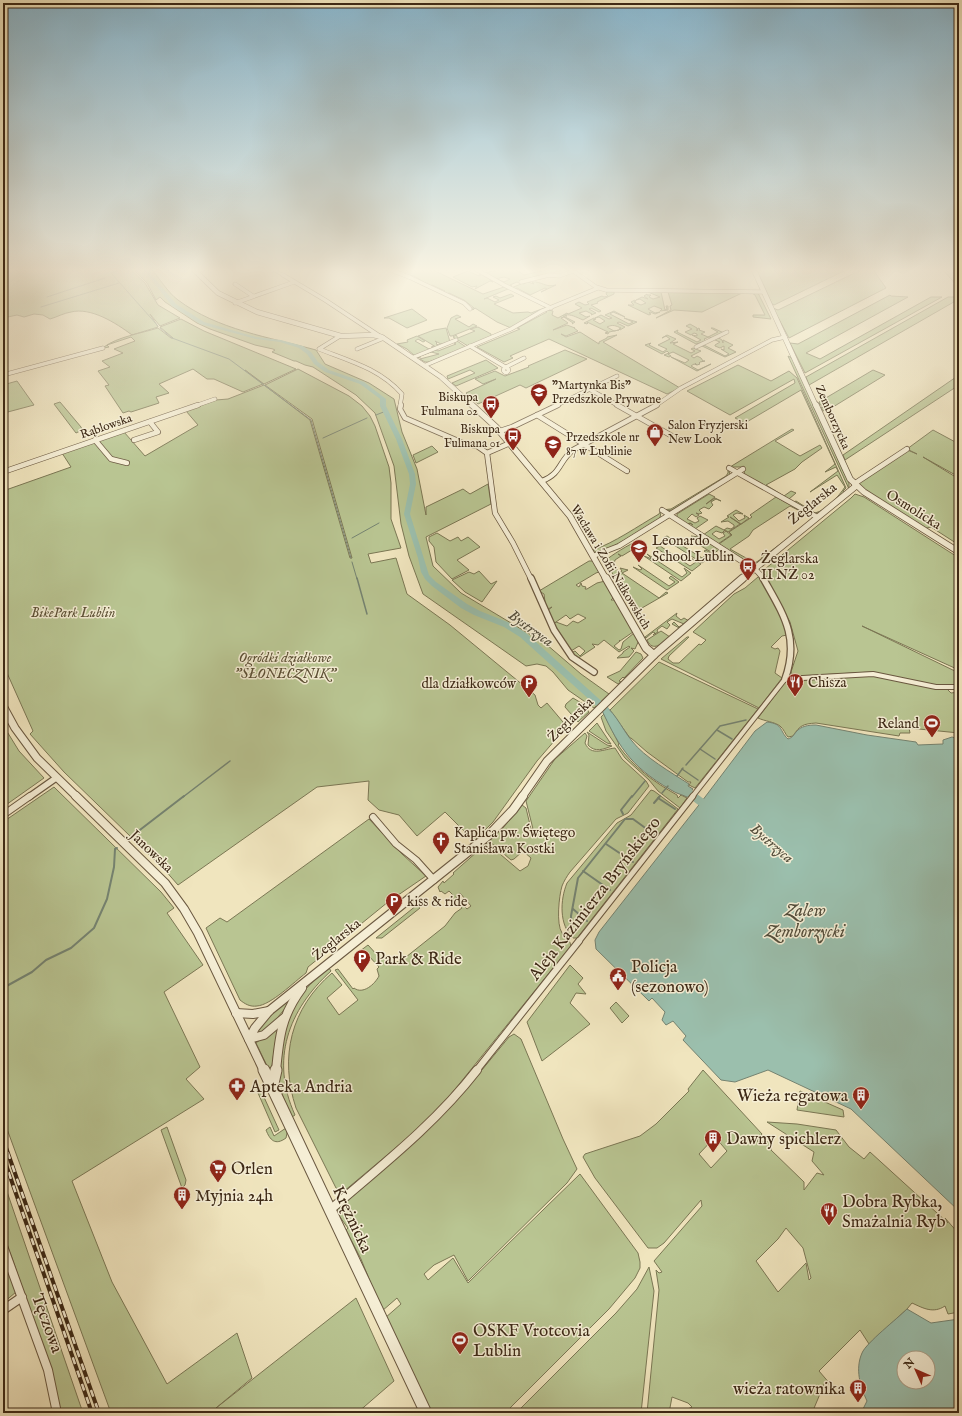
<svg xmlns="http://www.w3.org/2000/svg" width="962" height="1416" viewBox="0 0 962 1416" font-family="'IM FELL English',serif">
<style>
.green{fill:#b9c592;stroke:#7b7754;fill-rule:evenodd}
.water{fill:#9bbfad;stroke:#758371;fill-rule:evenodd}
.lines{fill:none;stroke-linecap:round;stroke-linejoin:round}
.stream-far2{stroke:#758371;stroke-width:1}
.stream-far1{stroke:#758371;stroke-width:1.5}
.stream{stroke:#758371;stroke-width:2}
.river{fill:#9bbfad;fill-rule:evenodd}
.pedestrian-far2-casing{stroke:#6a5840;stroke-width:3.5}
.pedestrian-far1-casing{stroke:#6a5840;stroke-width:6}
.pedestrian-casing{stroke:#6a5840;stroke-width:7}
.minor-far4-casing{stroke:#6a5840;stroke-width:4.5}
.minor-far3-casing{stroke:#6a5840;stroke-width:6}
.minor-far2-casing{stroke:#6a5840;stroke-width:8}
.minor-far1-casing{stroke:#6a5840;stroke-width:8}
.minor-casing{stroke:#6a5840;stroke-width:10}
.tertiary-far4-casing{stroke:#6a5840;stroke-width:5.5}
.tertiary-far3-casing{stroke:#6a5840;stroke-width:7}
.tertiary-far2-casing{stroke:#6a5840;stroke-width:9}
.tertiary-far1-casing{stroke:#6a5840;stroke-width:10}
.tertiary-casing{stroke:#6a5840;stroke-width:13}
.pedestrian-far2{stroke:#f5eed5;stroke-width:2.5}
.pedestrian-far1{stroke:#f5eed5;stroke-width:4}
.pedestrian{stroke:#f5eed5;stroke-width:5}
.minor-far4{stroke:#f5eed5;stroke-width:3.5}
.minor-far3{stroke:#f5eed5;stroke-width:4.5}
.minor-far2{stroke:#f5eed5;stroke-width:5.5}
.minor-far1{stroke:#f5eed5;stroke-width:6}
.minor{stroke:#f5eed5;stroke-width:8}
.tertiary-far4{stroke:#f5eed5;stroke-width:4.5}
.tertiary-far3{stroke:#f5eed5;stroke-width:5.5}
.tertiary-far2{stroke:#f5eed5;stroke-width:7}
.tertiary-far1{stroke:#f5eed5;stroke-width:8}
.tertiary{stroke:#f5eed5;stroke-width:11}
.rail-casing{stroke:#3d2916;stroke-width:4}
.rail{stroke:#f5eed5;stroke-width:2.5;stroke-dasharray:7;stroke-linecap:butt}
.labels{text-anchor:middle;stroke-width:3;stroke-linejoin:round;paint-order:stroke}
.far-poi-label{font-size:12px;fill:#3d2916;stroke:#f5eed5;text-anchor:start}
.far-street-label{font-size:12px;fill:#3d2916;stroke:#f5eed5}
.street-label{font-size:14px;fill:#3d2916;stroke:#f5eed5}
.poi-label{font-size:14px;fill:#3d2916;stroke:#f5eed5;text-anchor:start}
.park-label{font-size:14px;font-style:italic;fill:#5c5035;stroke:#f5eed5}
.water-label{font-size:15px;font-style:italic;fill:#544e3c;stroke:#f5eed5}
.near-street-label{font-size:17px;fill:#3d2916;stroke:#f5eed5}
.near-poi-label{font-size:17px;fill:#3d2916;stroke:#f5eed5;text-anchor:start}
.near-water-label{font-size:18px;font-style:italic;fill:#544e3c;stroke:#f5eed5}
</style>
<rect width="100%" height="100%" fill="#f0e5be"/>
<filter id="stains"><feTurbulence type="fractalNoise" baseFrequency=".005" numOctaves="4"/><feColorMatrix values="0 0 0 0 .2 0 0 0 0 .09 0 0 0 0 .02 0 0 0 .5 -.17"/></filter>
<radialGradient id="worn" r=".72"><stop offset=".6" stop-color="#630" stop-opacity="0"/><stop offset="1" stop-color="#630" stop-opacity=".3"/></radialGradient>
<g class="green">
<path d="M3,268h126l16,15 13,22 22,13 -20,8 -10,-12 8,13 -26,8c-16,-12 -41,-28 -61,-23 -7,1 -14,5 -21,7l-7,-4 -9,-1 -10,3 -7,-2 -14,3z"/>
<path d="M132,268h18c10,10 17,24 28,32 40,30 91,37 138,50l9,14 44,19 25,16 8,33 15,37 9,46v-8l37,-18 7,5 18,-10 3,20 -65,33 7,29 28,27 85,51 35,30 28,20 -15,14 -26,-18 -15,-18 -7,-6 -9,-2 -11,2 -103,-72 -14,-38 -8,-32 -7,-58 -19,-53 -19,-18 -43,-28 -8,-2 -9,-4h-2l-22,-9 3,-2 -2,-1 -18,-4 -45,-16 -13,-6 -32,-21 -5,-5 -4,3 -9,-17z"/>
<polygon points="394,268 438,268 433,270 483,294 504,287 508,289 484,299 487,298 495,302 499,300 493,297 496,296 500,298 511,294 514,296 494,304 513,313 528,312 531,313 547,307 531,315 532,316 511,328 497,322 475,308 473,310 470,308 474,308 464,300 449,293 447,294 443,292 445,291 432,285 430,286 414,276 399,273 401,271"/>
<path d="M509,268h5l10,7 31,-7 13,1 -49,12 4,3 5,-2 6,2 -2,-2c10,-1 13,6 24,3l-15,7 6,-3 -2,-1 -15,7 -13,-7 -3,1 -3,-1 10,-4 -4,-2 -7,3 2,1 -2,1 -13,-8 7,3 6,-3 -6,-2 -9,2 -11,-6z"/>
<polygon points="756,268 850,268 774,305 772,304"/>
<polygon points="865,268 872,268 886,288 789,338 773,308 778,310"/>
<polygon points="943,270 959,270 959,288"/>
<polygon points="468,271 479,276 481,275 479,274 480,274 493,281 490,280 493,282 490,281 475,289 477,286 472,287 453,277"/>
<path d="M605,291h9v3l-17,8 1,1 -7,2 10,6 -2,1 -8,-4 -2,1 7,4 -5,2 1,-1 -6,-3 -7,2 7,4 4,-1 -7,4c-7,-3 -12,-6 -18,-5l2,1h-4l12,6 -3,2 1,-1 -9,-6 -3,1 7,5 -15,7 14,-5 8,3h-1l4,3 -12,5 -5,-2 5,3 14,-5 19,12v-2l8,-4v-1l10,-2 -14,7 77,46 -13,6 -118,-55 -39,17 3,2 -9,4 -27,-15 43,-18 -3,-1 30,-16 -1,-1 2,-1 5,1 -1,4 6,3 9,-5 1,1 14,-6 -7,-4 4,-2 6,3 4,-1 -2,-2 15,-6 2,1 4,-1 -2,-2 1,-2z"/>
<polygon points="672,291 758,293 771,319 753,317 753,315 765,315 755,295 752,293 742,293 702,312 674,310 656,318 671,310 670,306 672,305 668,292"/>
<polygon points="648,292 661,292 665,310 667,309 666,306 668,306 668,310 660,311 662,309 654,306 648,309 655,313 660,312 655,314 650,312 649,313 651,314 649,315 628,305 634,305 631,302 635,300 636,301 634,302 641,305 646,303 640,299 636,300 642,297 648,299 644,296 647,294 647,295 651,295 649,297 653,299 660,297"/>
<polygon points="890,295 891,296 908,297 806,353 820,359 931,297 942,297 805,373 790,343 798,344"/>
<polygon points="948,297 959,297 959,299 809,385 806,377"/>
<polygon points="412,309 427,320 407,328 389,318 384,318"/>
<path d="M614,311l11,6 -12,-5 -3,2 19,10 4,-2 -9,-4 13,4 -9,4 -9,-4 -2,1 8,4 -5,3 -1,-1 2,-1c-5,-2 -8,-4 -14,-1l7,4 5,-1 -10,2 -1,2 -3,-1 3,-1 -21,-10 1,1 -1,1 -3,-1 10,-5 2,1 -3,1 7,4 5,-3 -6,-4 -4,1 6,-3 8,4 3,-1 -7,-3z"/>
<polygon points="457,315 461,317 455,319 469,327 473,324 477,326 452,336 450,336 447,328 451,318"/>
<path d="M181,319l23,12 92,38 -32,15 -19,-14 18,14 -20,8 -29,-13h-7l-14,-10 -34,15 10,9 -13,4 3,6 -28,9 -2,-1 -6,2 -18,-27 4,-1 -11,-14 12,-4 -8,-6 21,-8 -9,-4 21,-8 -4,-4 -24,8 2,2 -5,1v-1c13,-10 38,-14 54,-19l13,10h2l-13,-11z"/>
<polygon points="690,324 697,328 697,331 698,328 700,329 699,330 705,332 701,334 708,337 718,332 711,328 713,328 724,333 712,338 709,337 704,339 706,341 696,344 674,332 678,330 677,332 697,342 701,340 692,335 697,336 697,334 694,333 691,335 685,332 692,329 686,326"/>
<polygon points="478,327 491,334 491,336 468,346 453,337 456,335 458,338 475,331 470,329"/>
<polygon points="446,328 450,342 441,344 435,341 437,343 436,344 442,346 436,347 418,336 434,330"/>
<polygon points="667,335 676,339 670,343 678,342 673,344 691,353 695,351 691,349 693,348 701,351 691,356 694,358 697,356 701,358 703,361 705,361 700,362 699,363 700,364 697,365 695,363 697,365 694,364 691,366 698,370 711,364 697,371 671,357 685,363 689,360 673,352 668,354 671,356 669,357 664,355 669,353 667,351 662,354 645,345 651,343 649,345 663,352 667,349 658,345 670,339 666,336 662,338"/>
<polygon points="417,336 425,341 423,342 418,339 415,341 429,349 432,348 432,346 436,348 415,356 407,349 397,344 408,342 407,340"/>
<polygon points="717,337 722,340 723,343 723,340 733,345 728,348 736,352 725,357 700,345 704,345 725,356 729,354 721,349 724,350 724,346 720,348 715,346 715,345 720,342 715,340"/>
<polygon points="457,341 466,347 429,362 425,362 420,359 439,354 431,352 420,356 420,358 417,357 436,350 438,351 456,344 454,343"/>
<polygon points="565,350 587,359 526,388 520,385 478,404 466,393 496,379 483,384 475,379 495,371 505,376 529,367 528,366"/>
<polygon points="788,356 792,358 849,483 849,489"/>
<polygon points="486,360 498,368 456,386 452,383 475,373 470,370 448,379 447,376"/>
<path d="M738,365l33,16 18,-10 8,7 49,110 -3,3 1,2c-8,6 -21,22 -31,20l-68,-38 -1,-4 2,-2 -5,-2h-11l62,-38 2,1 -19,11 25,15 20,-11 2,3 -20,14 -7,7 -29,16 18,11 7,-5 5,2 -7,6 5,3 2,-1 19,12c12,-3 23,-16 30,-26l-8,-12 -27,17 28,-21 -2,-4 -11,5 10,-8 -34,-74 -56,33 -10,-5 60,-35 -1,-4 -64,36 -43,-24z"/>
<polygon points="298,369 349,396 362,406 370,416 375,426 389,467 391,483 391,519 401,548 368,554 371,563 396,558 407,594 450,625 535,695 538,705 541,708 547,703 563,722 556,739 537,761 493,822 474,841 445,812 417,836 399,815 379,810 368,800 369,781 317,787 178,885 164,869 64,772 30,734 33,731 3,664 3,491 71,467 62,453 124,432 145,456 198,425 186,411 216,400 228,399 264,385 310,420 350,558 352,558 312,419 265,385"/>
<polygon points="873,370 885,375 833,407 823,411 821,407 826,408 829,406 823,402 823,405 820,405 819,402"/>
<polygon points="959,375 959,385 845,460 843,455"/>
<polygon points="17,381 34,405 4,413 3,385"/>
<polygon points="60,402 81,427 82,430 76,433 54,404"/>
<polygon points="933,430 959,444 959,477 923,457 959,479 959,545 931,527 923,529 857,484 905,449 917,454 907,449"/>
<polygon points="432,446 438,452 416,463 413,455"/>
<path d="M728,470l1,1 1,4 -58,35 -11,2 -1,6c-20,12 -40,27 -63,35l-4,-3c21,-7 45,-24 66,-36l2,-4 10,-1 55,-33 2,-3z"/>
<polygon points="709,494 715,497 706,504 715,498 721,501 716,499 711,502 713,505 709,509 704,507 699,510 702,513 699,514 696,513 699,515 696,517 692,514 687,519 695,523 699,521 697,518 700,516 708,520 695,529 688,525 690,523 693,525 690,523 687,524 677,518 677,514"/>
<path d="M855,494l9,3 95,61v112l-97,-44 97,47v12h-24l-64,-13 -71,4c-5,0 -7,1 -9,-4l7,-21 -8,-29 -27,-49 2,-4 86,-71z"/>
<polygon points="776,497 810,516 790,506 753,530 749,536 730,549 755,563 761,559 764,554 767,554 799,530 759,563 751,564 719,544 732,535 729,532 752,517 750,515"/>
<polygon points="736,510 743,514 737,513 733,515 739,521 745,518 744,515 749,518 741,524 730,517 740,524 728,532 725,530 722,533 716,531 712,534 719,539 725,536 723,533 726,531 731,535 718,544 703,535 716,526 724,530 727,528 731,529 734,527 734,525 728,521 721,522 729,517 727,516"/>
<polygon points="437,533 450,541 458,537 461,541 468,537 480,547 457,560 469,570 452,579 436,562 434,547 429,541 429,537"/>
<polygon points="667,536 702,558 708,554 704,551 706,550 713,555 702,563 663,538"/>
<polygon points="691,536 699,537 720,550 717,551 714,554 690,539 693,538"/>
<path d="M638,541l2,2v2l-18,11 -4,-2 3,2 -6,4 -1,4 -7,1 -2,-4c5,-5 26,-18 33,-20z"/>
<polygon points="660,546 690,566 696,562 692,559 693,559 701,564 692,571 656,548"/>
<polygon points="647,554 682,577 687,573 684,568 691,573 681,581 644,556 652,559"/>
<path d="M589,561h5l5,11 -3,1 -20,12 3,2 2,-4 1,3 4,1 -1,2h2l10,-6 8,-2 9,16 -3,3h5l17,32 -13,9 -1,-1 1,1 -6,5 5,4 2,-1 2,-7 11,-9 5,7 -4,9 -4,-1 3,3 -5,6 -12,1 6,-5v-1l7,-5 -1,-1 -10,6 -15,-12 -6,5 -6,-1 3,3 -18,12 -6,-6 4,-2 5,5 5,-5 -6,-5 -8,5 -18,-26 3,-3 -3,2 -4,-13h-2l5,-4 -6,3 -2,-16 -5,-3zM578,614l8,4 -8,5 -5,-2 -6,5 -11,-4 10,-7 4,4z"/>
<polygon points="614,565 619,573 622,571 620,568 628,570 622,573 659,598 666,592 668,593 635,612 608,566"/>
<polygon points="638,565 669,586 675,582 669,578 671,576 679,582 667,590 633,567 640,570 642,569"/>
<polygon points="479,571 491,584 497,581 482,602 465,592 452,580 469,572 474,574"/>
<polygon points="758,577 761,578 784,622 787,635 782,636 771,647 775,649 778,648 780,651 775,673 782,678 759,708 661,659 687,637 689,637 669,656 668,659 673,663 679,663 699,644 701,645 706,640 693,632 734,594 745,588"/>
<polygon points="677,613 676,616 681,620 684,618 689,621 681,629 672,624 674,622 679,627 684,624 672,619 667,622 670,625 667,629 662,626 657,630 658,632 653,635 655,633 653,632 646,638 645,637"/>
<path d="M661,631l9,6c-8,6 -17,16 -23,3z"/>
<polygon points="636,652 641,654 643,658 624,678 623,677 619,681 621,682 618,684 607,677 620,671"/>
<polygon points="659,662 758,709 695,788 689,785 691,782 688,782 647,752 631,738 630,738 610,710"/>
<path d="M873,675l63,14h11l4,4 8,-1v6h-3l3,7v28l-50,-5 1,5h-10l-1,3 -83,-13c-13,1 -16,2 -23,13l-5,1c-3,-3 -4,-8 -8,-11 -5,-4 -16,-5 -22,-8l28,-37z"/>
<polygon points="573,698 583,704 589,712 578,722 565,707 566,704"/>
<path d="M604,714l15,30 -1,1c15,22 36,37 59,50l1,3 3,-3 6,3 -7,10 -22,-17 -9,-11 -24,-22 -19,-27 -5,-14z"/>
<polygon points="597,723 611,744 607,743 589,731"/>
<polygon points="3,725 19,751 44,778 3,807"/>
<path d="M587,732l20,13 5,1c-8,3 -17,7 -24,-1l1,-10z"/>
<path d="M585,733l2,3 -2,7c6,14 19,6 30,5l7,11 24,22 3,5 -21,27 -12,6 -46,53c-3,4 -6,9 -8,14 -3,10 -6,38 0,47 3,5 8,6 9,13l-128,158 -25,25 -75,63 -7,-4 -40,-80c-17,-51 -5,-100 36,-135l10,12 -15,13 12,17 19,-15 -23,-30 3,-1 15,20 1,-1c9,7 21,-4 25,-12l-2,-7 2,-2 -12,-13 -3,2 -4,-5 8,-6 11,12 2,-1 11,7 9,-2 44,-35 10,-13 7,-5 -3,-3h4l4,4 4,-3 -11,-13 -4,3 1,4 -4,5 -4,-6 4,-4 -4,-4 -4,3 -4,-3 -1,1 -2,-5 5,-6 1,2 10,-9 -1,-1 34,-30 33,28 8,-5 3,-8 -8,-7 -9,8 -3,1 -22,-19 14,-13 19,-23 4,3 5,21h2l-7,-28 29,-42z"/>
<polygon points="54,787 161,892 174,908 167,913 203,965 164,992 200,1067 186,1079 204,1099 72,1181 112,1282 167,1384 237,1333 252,1378 216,1408 356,1298 394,1381 357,1413 111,1413 3,1118 3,822"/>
<path d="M651,790l3,1 24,18 -101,129h-4c-14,-13 -13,-38 -6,-55l50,-60 14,-8z"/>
<path d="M369,819l33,35 24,22 -38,26 -80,65 -2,6c-12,9 -35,32 -49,33 -7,1 -12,-2 -17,-6l-34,-72 14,-10 7,4z"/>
<polygon points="417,905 420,908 382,938 376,938"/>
<polygon points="570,965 583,978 578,984 586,994 576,993 570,1003 590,1024 542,1061 527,1022"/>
<path d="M329,968l2,3c-43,39 -61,89 -36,144l-3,2c-3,-7 -7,-15 -10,-23 -10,-34 2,-77 24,-105 6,-8 15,-14 23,-21z"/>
<polygon points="290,998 291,1001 270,1027 257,1034 257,1029 262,1022"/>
<polygon points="616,1002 629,1016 622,1023 610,1008"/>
<polygon points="280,1024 275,1044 271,1074 256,1043"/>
<polygon points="514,1034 521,1039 563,1139 577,1169 567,1183 468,1281 454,1255 434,1265 424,1274 428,1280 453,1258 468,1283 580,1174 638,1253 640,1262 640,1268 635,1278 609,1309 505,1413 431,1413 385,1318 401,1304 397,1298 382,1311 361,1259 346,1230 348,1228 337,1213 338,1207 463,1093 509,1037"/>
<path d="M703,1070l59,64 -5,7 15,1 -1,8 33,32v8l13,-17 7,2 -12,-14 2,-9 -47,-30 30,2 39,6 13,17 15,12 6,-7 78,71 -3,-5 14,16v63l-2,1 2,14 -11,2 -3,-8c-12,8 -22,2 -33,-3l-5,6 -38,35 -9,-14 -41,41 12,14 -6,-3 -13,31h-124v-4l4,-2 -4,-4 -16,-6 -3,16h-22l12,-123 -3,-20 3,3 3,-1 -8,-11 48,-55 -1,-6 -37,43 -7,5h-9l-53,-70 -12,-21 2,-3 55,-18 16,-12 33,-33 -1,-2zM715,1137l12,14 -16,17 -12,-14zM786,1228l17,20 8,30 -2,2 -3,-17 -28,29 -22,-31 22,-22z"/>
<polygon points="258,1084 279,1130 275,1132 255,1086"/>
<polygon points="800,1091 843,1110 844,1117 797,1110"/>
<polygon points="167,1127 186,1180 185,1185 182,1188 161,1130"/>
<path d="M270,1127l4,9 12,-8 1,5 -1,5c-11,8 -16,2 -20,-8z"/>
<polygon points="3,1180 83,1413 60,1413 50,1368 12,1258 3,1235"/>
<polygon points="3,1253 16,1292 3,1303"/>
<polygon points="649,1267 654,1291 641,1413 516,1413 616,1313 637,1289"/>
</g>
<g class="water">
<path d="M598,702c16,6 23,26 34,39 12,16 40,32 57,43l-1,2 5,3 -6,8c-6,-3 -10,-3 -16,-7 -43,-25 -53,-45 -73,-88z"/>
<path d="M767,722c17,2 12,9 21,17 5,-2 5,-3 8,-7 5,-6 12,-7 20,-7l51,10 49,7 2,3 25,-1v-4l9,-3 7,2v472l-108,-102 -83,-39 -33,12 -14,-2 -38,-40 3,-4 -13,-15 -7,4 -4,-5 3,-8 -13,-14 -3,3 -53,-52 -1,-9 4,-8 103,-131 53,-70z"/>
<path d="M907,1309l24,14 28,-4v94h-98l6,-12c-7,-15 -12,-32 -5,-48 4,-10 36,-35 45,-44zM904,1358h24v24h-24z"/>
</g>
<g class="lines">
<g class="stream-far2">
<polyline points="126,268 111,273 158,326"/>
<polyline points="47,297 105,278"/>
<polyline points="41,307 119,283"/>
<polyline points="160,328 172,338 229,359 311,420 351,558"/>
<polyline points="376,415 386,411"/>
<polyline points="323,438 367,418"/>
<polyline points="352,538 379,523"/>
<polyline points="352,562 357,579"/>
</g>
<g class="stream-far1">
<polyline points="357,578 367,614"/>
<polyline points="717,730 732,739"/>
<polyline points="700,749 715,759"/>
<polyline points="686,765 720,726 746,720"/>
<polyline points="682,769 698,780"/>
<polyline points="677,776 683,768"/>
<polyline points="662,793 668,786"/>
<polyline points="183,797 230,761"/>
<polyline points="632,797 645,781"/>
<polyline points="659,797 660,796"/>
</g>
<g class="stream">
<polyline points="658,798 675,809"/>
<polyline points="654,803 660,796"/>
<polyline points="623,814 621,810 632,796"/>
<polyline points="132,836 184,796"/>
<polyline points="606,844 633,862"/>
<polyline points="583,871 610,890"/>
<polyline points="573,909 587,921"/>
<polyline points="572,935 571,916 578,878 625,819 633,819 655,835"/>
<polyline points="3,988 32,972 46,960 71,948 94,928 107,899 114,867 115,849 117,848"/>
</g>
<g class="river">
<polygon points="142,268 146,268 176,304 204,322 256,337 281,340 303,346 311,352 318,362 329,370 364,382 386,399 386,406 402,439 415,474 416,484 410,514 429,575 436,582 467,604 480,611 510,623 526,633 608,707 609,709 608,711 602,711 520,637 504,627 474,615 461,608 432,586 425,579 421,572 418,558 404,514 410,484 409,474 396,439 380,406 380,399 379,398 360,384 325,372 314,364 307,354 299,348 280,342 256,339 200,324 172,306"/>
<polygon points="682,783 712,805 713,808 712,811 709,812 706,811 679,790 678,787 679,784"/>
</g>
<g class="pedestrian-far2-casing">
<polyline id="pedestrian-far2" points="270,268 283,275"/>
</g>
<g class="pedestrian-far1-casing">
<polyline id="pedestrian-far1" points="692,797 785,679 873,674 936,687 959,687"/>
</g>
<g class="pedestrian-casing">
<polyline id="pedestrian" points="579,941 693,796"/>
</g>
<g class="minor-far4-casing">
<g id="minor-far4">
<polyline points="385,268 409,277 464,303 470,309"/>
<polyline points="474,268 504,285 551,308"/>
<polyline points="569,268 596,287 606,290 764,292"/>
<polyline points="195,271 208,268"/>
<polyline points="283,275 325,300 381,337"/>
<polyline points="521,282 549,275 559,276 573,271"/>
<polyline points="235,284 253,296"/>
<polyline points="235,303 294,282"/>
<path d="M340,336l-21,13c31,12 61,20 83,45l-2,12"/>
<polyline points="470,346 507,368"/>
<polyline points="696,347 727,332"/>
<polyline points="357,349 384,338"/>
<polyline points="414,357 456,340"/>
<polyline points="426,365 511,329 542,311 598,288"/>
<polyline points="506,367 524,358"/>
<circle cx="506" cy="370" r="2.5"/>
<polyline points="3,375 103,348"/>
<polyline points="589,389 619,406"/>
<polyline points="195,406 215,399"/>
<polyline points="555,406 617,376"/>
<polyline points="655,406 681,388 772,340 785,337"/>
</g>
</g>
<g class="minor-far3-casing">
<g id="minor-far3">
<polyline points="401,405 400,409 405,418 463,443 477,446 487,453 495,513 513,543 531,579"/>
<polyline points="617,405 681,441"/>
<polyline points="537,415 627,471"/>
<polyline points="500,431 512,427 558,405"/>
<polyline points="95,440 111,459 127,463"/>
<polyline points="134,440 158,432 150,422"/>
<polyline points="487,453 510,443"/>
<polyline points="729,468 817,517"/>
<polyline points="3,472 198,405"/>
<path d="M542,481c20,-8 16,-19 31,-31l84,-45"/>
<polyline points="854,484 907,449"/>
<polyline points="662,510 757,571 764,579"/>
<polyline points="593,556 619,546 743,469"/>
</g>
</g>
<g class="minor-far2-casing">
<g id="minor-far2">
<polyline points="531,578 554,630 572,657 594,672"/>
<path d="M763,578c20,36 37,59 22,101"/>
<polyline points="29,797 56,778"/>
</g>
</g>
<g class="minor-far1-casing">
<g id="minor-far1">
<polyline points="3,815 30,796"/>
<polyline points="373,817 396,844 416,860 434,880"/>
<polyline points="476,1071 579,941"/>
</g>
</g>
<g class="minor-casing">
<g id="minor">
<path d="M330,1210c51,-44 105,-86 147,-140"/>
<polyline points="3,1246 48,1370 57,1413"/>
<polyline points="3,1310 22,1297"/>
</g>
</g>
<g class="tertiary-far4-casing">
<g id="tertiary-far4">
<polyline points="192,268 218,293 257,312 341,336 373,335 382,337 441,377 473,406"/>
<polyline points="753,268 816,406"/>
</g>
</g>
<g class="tertiary-far3-casing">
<g id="tertiary-far3">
<polyline points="472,405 496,427 570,516 606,579"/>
<polyline points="816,405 850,479 864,492 959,552"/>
<polyline points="742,579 856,486"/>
</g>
</g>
<g class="tertiary-far2-casing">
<g id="tertiary-far2">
<polyline points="606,578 646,648 654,655"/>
<polyline points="3,706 15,728 37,758 77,797"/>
<polyline points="522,797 547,761 656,653 743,578"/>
</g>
</g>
<g class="tertiary-far1-casing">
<g id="tertiary-far1">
<polyline points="76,796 165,883 184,909 198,933 264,1071"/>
<polyline points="236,1013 253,1014 269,1011"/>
<polyline points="249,1039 255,1028 269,1011 489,835 513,810 523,796"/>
<polyline points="249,1039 264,1035 284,1018"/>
<path d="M276,1071c3,-33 5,-55 26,-83"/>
</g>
</g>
<g class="tertiary-casing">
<g id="tertiary">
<polyline points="264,1070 426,1413"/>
<polyline points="272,1088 276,1070"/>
</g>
</g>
<use href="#pedestrian-far2" class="pedestrian-far2"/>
<use href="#pedestrian-far1" class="pedestrian-far1"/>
<use href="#pedestrian" class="pedestrian"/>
<use href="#minor-far4" class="minor-far4"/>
<use href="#minor-far3" class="minor-far3"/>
<use href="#minor-far2" class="minor-far2"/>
<use href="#minor-far1" class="minor-far1"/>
<use href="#minor" class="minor"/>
<use href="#tertiary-far4" class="tertiary-far4"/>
<use href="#tertiary-far3" class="tertiary-far3"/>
<use href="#tertiary-far2" class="tertiary-far2"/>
<use href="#tertiary-far1" class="tertiary-far1"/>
<use href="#tertiary" class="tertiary"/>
<g class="rail-casing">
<g id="rail">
<polyline points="3,1139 99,1413"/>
<polyline points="4,1159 92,1413"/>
</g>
</g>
<use href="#rail" class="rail"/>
</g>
<linearGradient id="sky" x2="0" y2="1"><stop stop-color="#89b8d0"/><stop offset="0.58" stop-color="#f8f3e2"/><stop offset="1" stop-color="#f8f3e2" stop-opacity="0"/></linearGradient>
<rect width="962" height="466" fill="url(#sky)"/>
<defs>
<g id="school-pin" transform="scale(0.9)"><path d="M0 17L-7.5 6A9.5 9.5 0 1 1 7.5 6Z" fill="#8f2418" stroke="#f5eed5"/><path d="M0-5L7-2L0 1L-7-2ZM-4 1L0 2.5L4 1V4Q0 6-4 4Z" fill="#fff"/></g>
<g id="bus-pin" transform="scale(0.9)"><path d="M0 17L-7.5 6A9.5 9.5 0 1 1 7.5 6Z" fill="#8f2418" stroke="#f5eed5"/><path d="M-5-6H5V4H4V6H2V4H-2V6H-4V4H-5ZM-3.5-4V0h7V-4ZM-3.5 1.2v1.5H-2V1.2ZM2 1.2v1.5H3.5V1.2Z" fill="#fff"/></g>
<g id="shop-pin" transform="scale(0.9)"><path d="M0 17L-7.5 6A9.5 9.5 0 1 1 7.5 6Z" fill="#8f2418" stroke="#f5eed5"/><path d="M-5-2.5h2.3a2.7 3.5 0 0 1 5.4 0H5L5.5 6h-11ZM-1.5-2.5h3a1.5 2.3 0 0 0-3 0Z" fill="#fff"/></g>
<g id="restaurant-pin" transform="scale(0.9)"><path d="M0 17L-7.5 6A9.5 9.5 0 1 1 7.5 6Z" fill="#8f2418" stroke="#f5eed5"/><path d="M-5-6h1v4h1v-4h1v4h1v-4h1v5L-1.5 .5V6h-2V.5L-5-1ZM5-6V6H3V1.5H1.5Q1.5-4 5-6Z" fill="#fff"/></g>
<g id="parking-pin" transform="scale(0.9)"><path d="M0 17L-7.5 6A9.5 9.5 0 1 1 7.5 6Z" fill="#8f2418" stroke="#f5eed5"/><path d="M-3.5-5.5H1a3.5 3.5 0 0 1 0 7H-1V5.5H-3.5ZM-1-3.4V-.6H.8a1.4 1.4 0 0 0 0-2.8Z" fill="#fff"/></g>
<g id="stadium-pin" transform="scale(0.9)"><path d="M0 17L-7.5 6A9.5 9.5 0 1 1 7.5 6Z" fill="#8f2418" stroke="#f5eed5"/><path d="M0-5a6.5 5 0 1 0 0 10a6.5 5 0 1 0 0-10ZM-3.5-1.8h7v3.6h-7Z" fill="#fff"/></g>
<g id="church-pin" transform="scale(0.9)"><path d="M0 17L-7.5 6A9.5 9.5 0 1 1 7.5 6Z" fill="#8f2418" stroke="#f5eed5"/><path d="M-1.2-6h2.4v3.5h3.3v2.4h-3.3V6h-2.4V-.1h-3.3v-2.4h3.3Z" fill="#fff"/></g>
<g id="civic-pin" transform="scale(0.9)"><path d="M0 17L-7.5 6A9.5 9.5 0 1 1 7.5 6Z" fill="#8f2418" stroke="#f5eed5"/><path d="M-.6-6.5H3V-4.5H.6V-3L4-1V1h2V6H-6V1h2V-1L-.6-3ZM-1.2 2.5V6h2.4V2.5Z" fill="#fff"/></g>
<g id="pharmacy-pin" transform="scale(0.9)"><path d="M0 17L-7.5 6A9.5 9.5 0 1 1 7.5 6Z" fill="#8f2418" stroke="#f5eed5"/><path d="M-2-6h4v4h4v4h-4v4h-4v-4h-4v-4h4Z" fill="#fff"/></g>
<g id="building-pin" transform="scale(0.9)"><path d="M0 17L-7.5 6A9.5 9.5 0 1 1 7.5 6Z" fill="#8f2418" stroke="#f5eed5"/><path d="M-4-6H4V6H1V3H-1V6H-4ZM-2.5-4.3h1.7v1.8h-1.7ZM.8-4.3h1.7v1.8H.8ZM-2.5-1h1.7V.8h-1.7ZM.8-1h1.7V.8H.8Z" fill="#fff"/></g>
<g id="supermarket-pin" transform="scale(0.9)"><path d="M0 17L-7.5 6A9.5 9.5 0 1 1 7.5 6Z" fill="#8f2418" stroke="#f5eed5"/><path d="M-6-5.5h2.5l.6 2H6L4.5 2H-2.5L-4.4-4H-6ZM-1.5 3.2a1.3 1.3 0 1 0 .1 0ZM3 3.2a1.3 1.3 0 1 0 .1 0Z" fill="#fff"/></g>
</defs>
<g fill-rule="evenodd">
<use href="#school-pin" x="539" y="392"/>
<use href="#bus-pin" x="491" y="404"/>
<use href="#shop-pin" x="655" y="432"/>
<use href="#bus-pin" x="513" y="436"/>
<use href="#school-pin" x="553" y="444"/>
<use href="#school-pin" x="639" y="548"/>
<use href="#bus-pin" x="748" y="566"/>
<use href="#restaurant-pin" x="795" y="682"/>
<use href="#parking-pin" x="529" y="683"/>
<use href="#stadium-pin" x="932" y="723"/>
<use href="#church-pin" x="441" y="840"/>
<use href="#parking-pin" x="394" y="901"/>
<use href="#parking-pin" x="362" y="958"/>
<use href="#civic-pin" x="618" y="976"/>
<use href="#pharmacy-pin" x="237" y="1086"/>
<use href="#building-pin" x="861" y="1095"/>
<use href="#building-pin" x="713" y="1138"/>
<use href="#supermarket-pin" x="218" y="1168"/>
<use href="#building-pin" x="182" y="1195"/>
<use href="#restaurant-pin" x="829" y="1211"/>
<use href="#stadium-pin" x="460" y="1340"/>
<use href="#building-pin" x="858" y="1388"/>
</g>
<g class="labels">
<g class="far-poi-label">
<text x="552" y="389">"Martynka Bis"<tspan x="552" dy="14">Przedszkole Prywatne</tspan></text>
<text x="478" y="401" text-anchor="end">Biskupa<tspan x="478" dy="14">Fulmana 02</tspan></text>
<text x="668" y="429">Salon Fryzjerski<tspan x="668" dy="14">New Look</tspan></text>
<text x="500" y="433" text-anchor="end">Biskupa<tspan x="500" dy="14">Fulmana 01</tspan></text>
<text x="566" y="441">Przedszkole nr<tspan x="566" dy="14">87 w Lublinie</tspan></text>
</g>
<g class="far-street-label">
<text transform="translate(833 417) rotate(66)" y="4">Zemborzycka</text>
<text transform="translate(106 426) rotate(-19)" y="4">Rąblowska</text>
<text transform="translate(611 567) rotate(59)" y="4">Wacława i Zofii Nałkowskich</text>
</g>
<g class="street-label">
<text transform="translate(812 503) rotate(-39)" y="5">Żeglarska</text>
<text transform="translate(914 509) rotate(32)" y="5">Osmolicka</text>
<text transform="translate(570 719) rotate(-44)" y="5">Żeglarska</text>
<text transform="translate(152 851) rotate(44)" y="5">Janowska</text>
<text transform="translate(336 939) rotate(-39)" y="5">Żeglarska</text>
</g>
<g class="poi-label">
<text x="652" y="545">Leonardo<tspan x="652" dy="16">School Lublin</tspan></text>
<text x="761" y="563">Żeglarska<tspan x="761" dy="16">II NŻ 02</tspan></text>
<text x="808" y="687">Chisza</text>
<text x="516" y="688" text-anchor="end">dla działkowców</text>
<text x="919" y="728" text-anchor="end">Reland</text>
<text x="454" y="837">Kaplica pw. Świętego<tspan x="454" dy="16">Stanisława Kostki</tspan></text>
<text x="407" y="906">kiss &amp; ride</text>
</g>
<g class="park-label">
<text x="73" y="617">BikePark Lublin</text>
<text x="285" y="662">Ogródki działkowe<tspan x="285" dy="16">"SŁONECZNIK"</tspan></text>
</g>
<g class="water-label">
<text transform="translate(531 628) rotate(36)" y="5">Bystrzyca</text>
<text transform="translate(772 843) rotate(41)" y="5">Bystrzyca</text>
</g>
<g class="near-street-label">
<text transform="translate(594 898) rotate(-52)" y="6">Aleja Kazimierza Bryńskiego</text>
<text transform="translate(353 1219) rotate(65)" y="6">Krężnicka</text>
<text transform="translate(48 1323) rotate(70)" y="6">Tęczowa</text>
</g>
<g class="near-poi-label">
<text x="375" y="964">Park &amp; Ride</text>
<text x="631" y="972">Policja<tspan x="631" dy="20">(sezonowo)</tspan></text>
<text x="250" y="1092">Apteka Andria</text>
<text x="848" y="1101" text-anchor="end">Wieża regatowa</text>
<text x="726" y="1144">Dawny spichlerz</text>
<text x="231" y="1174">Orlen</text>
<text x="195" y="1201">Myjnia 24h</text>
<text x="842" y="1207">Dobra Rybka,<tspan x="842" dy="20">Smażalnia Ryb</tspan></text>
<text x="473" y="1336">OSKF Vrotcovia<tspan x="473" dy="20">Lublin</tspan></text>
<text x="845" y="1394" text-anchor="end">wieża ratownika</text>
</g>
<g class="near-water-label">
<text x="805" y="916">Zalew<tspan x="805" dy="21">Zemborzycki</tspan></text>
</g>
</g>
<rect width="962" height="1416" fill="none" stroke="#f0e5be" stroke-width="16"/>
<rect x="4" y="4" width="954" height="1408" fill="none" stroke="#3d2916" stroke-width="2"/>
<rect x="8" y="8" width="946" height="1400" fill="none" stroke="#3d2916"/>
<g transform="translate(916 1370) rotate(315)"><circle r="19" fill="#f5eed5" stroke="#ab9f89"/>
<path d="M0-3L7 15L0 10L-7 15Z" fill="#8f2418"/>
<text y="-6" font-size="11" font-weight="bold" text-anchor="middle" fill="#3d2916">N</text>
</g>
<rect width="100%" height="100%" filter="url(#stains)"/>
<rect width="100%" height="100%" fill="url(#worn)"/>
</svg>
